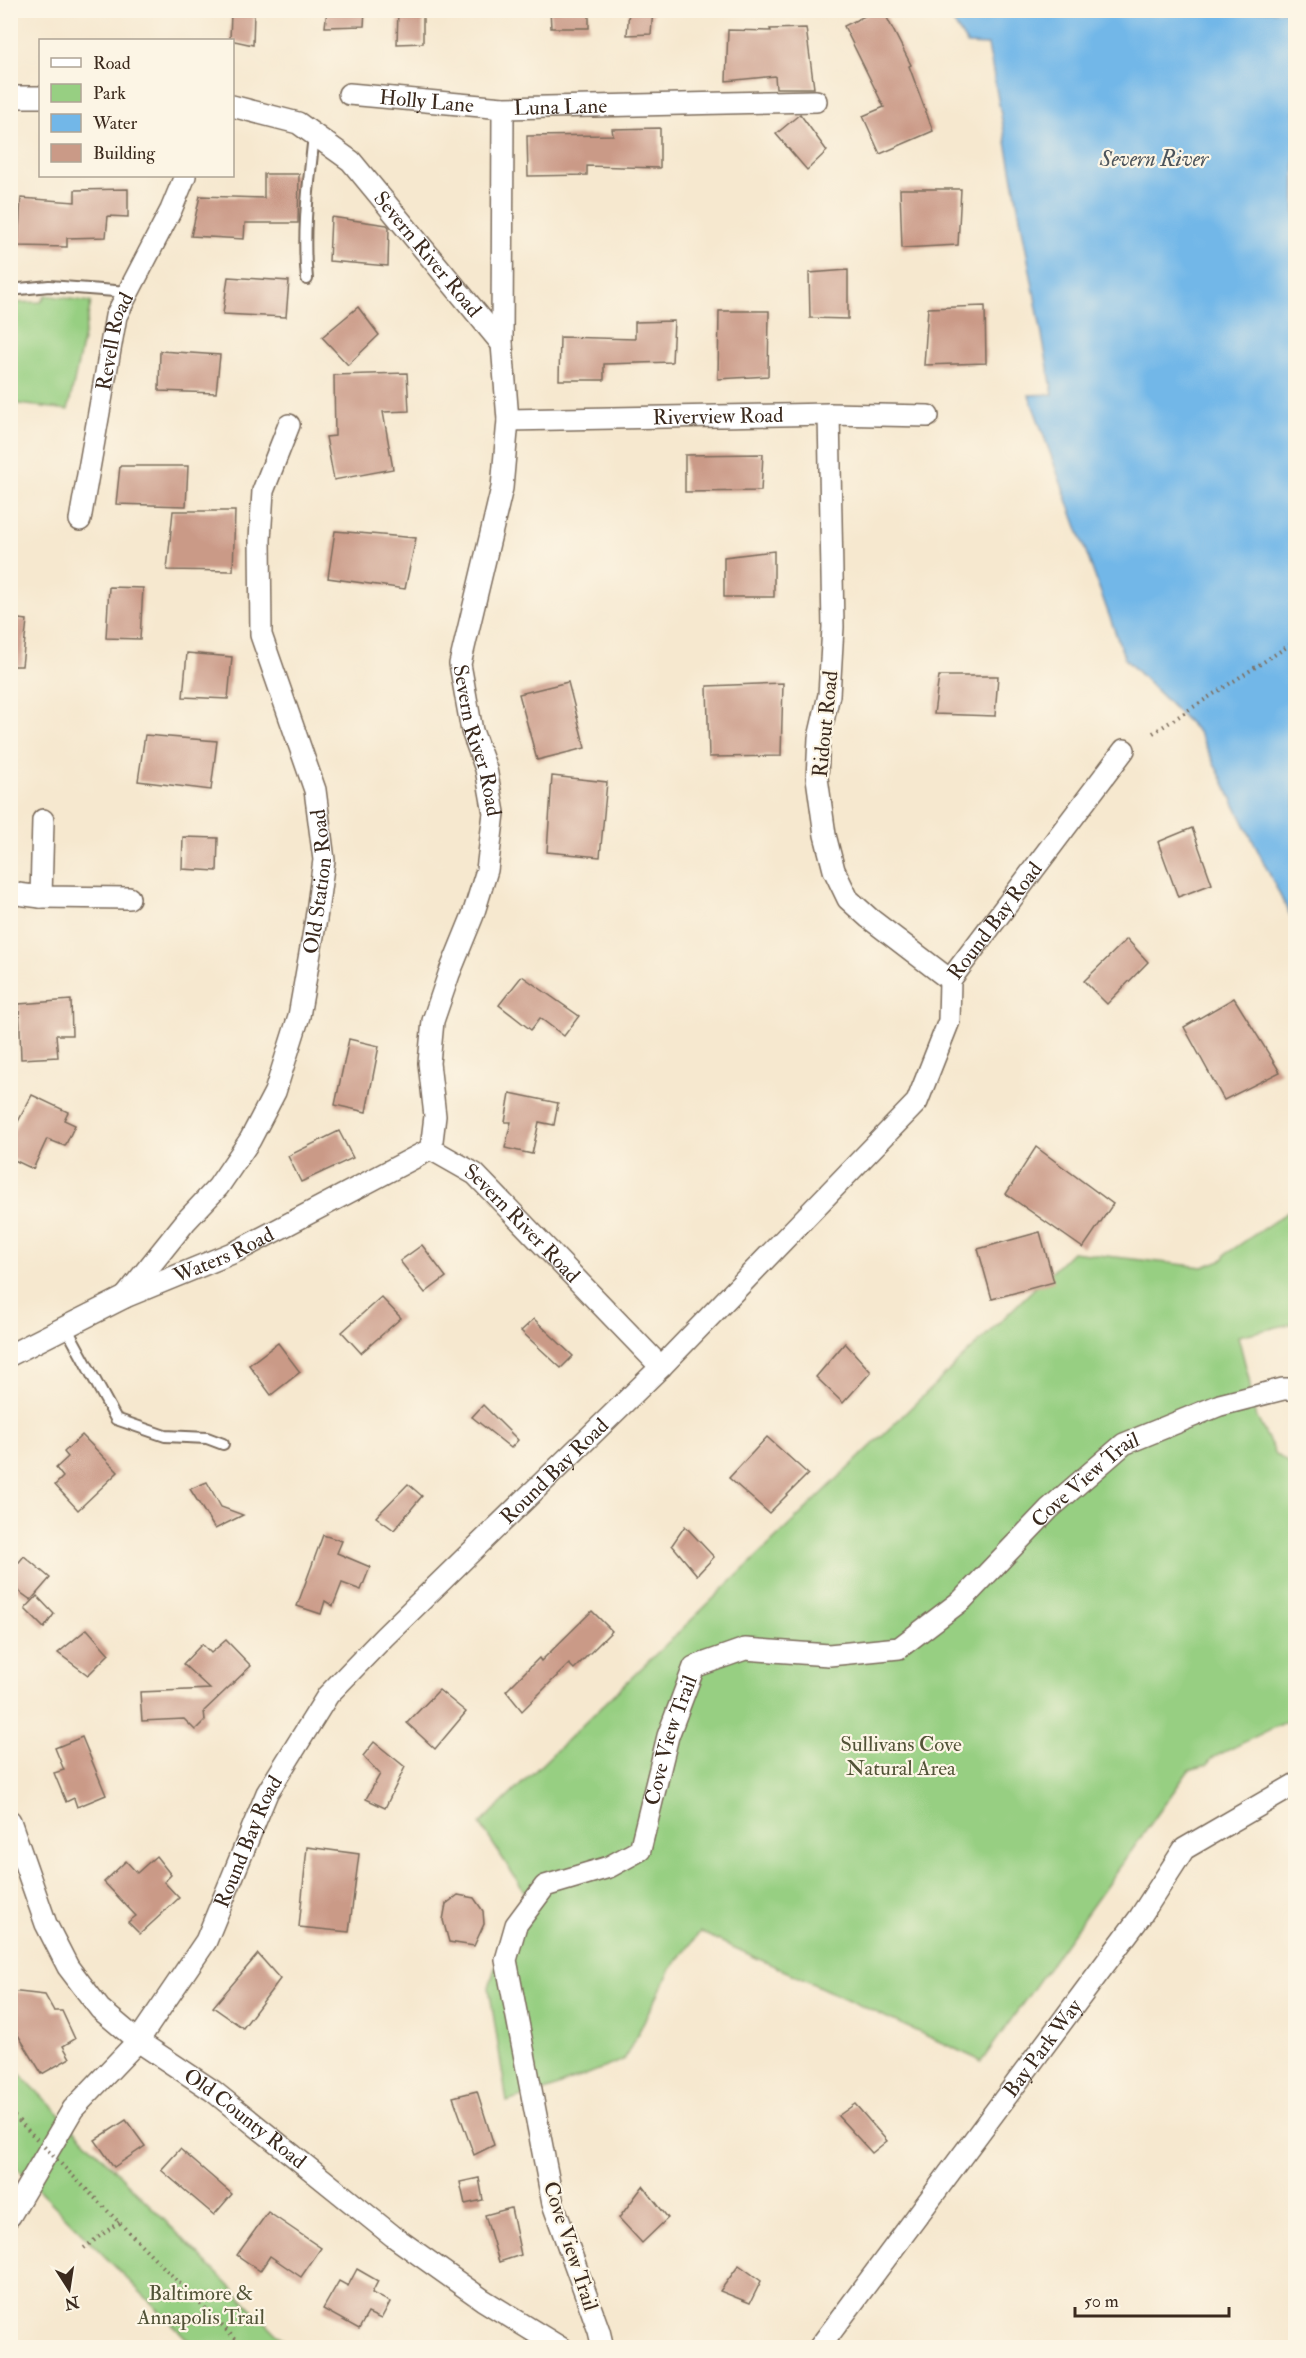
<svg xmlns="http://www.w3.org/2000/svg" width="1306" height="2358" viewBox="0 0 1306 2358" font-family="'IM FELL Double Pica',serif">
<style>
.green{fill:#97cf82;stroke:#697c50;stroke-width:1.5}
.water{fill:#72b7e8;stroke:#567083;stroke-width:1.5}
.building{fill:#ca9a87}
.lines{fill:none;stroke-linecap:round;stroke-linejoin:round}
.service-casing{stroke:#7c6c5c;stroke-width:14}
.minor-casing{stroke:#7c6c5c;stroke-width:24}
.path{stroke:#7c6c5c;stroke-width:4;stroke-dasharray:1.5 4.5;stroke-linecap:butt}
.service{stroke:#fff;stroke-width:10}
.minor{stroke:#fff;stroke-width:21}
.path-bridge{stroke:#7c6c5c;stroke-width:4;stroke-dasharray:1.5 4.5;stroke-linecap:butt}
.labels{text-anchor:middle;stroke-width:4.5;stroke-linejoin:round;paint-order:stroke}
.street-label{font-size:21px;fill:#3b2a1e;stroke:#fcf5e5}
.park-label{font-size:21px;fill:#525337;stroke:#fcf5e5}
.water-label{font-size:22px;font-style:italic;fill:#4c545b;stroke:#fcf5e5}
</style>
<rect width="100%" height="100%" fill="#fcf5e5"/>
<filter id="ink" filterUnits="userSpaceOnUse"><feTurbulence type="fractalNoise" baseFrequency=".0167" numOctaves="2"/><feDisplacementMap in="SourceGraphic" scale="12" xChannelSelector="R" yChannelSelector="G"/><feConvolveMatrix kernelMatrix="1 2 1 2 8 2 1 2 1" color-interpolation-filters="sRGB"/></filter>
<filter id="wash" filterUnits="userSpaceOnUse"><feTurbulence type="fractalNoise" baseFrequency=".008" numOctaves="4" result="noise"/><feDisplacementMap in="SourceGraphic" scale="24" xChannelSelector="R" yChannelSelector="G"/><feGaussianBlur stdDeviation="1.35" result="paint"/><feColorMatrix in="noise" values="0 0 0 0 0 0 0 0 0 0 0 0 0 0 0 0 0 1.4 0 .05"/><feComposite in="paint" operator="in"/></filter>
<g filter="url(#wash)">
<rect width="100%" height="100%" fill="#f6e8cf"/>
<g class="green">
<polygon points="46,295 91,302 68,410 11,403 11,303 41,302"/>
<polygon points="1295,1207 1295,1323 1238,1336 1249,1379 1254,1412 1276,1454 1295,1468 1295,1717 1212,1758 1207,1765 1189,1770 981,2062 975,2058 700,1932 671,1969 624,2060 537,2094 536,2092 507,2102 489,1987 504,1939 528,1897 480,1824 1072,1252 1203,1267 1224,1259 1226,1254"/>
<polygon points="10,2064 290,2347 195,2347 11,2162"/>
</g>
<polygon class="water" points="946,11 1295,11 1295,925 1199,733 1125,659 1029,395 1053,394 988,45 967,44"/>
<g id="blocks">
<g class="building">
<polygon points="327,10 365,10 364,26 325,27"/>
<polygon points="398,10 423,10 423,43 397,44"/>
<polygon points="550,10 589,10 589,28 551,28"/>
<polygon points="629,10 653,10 651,34 627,35"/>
<polygon points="877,10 883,10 911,65 909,66 933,131 880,154 863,116 884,107 844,26"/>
<polygon points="254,12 253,45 230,40 231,13"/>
<polygon points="806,28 814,88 776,88 775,76 726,81 728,30 771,31 770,29"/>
<polygon points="800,114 827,151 807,170 776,134"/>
<polygon points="660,128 660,168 587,166 587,175 528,176 527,136 613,135 612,129"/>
<polygon points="264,174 299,174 298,223 245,223 244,239 191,236 200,196 264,198"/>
<polygon points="128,189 128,217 108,216 106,237 67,238 67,247 18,246 21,198 75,202 75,190"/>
<polygon points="900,189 961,189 958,245 902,248"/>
<polygon points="331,217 387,225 389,227 388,266 329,261"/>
<polygon points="848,270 848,319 810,318 809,273"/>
<polygon points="228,277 289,281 286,317 223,314"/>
<polygon points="985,306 986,363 924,365 928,308"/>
<polygon points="358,307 379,335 348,365 322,337"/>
<polygon points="719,311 769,311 768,376 718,379"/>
<polygon points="674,321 672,362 604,364 604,380 559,380 560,337 635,339 635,322"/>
<polygon points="160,351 220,355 216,393 159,391"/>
<polygon points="407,373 409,411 383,412 393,469 334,480 326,437 335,436 334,375"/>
<polygon points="763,454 761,491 685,492 685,455"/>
<polygon points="120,466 188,466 186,506 116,504"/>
<polygon points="173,511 235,511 233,571 167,570"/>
<polygon points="335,531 416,538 405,589 328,578"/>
<polygon points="774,551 774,597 724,597 724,557"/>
<polygon points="109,587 143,588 140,639 106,638"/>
<polygon points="10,618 27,620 22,666 10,666"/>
<polygon points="187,653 232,657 228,699 183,697"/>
<polygon points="939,676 998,676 995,716 934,714"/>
<polygon points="568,682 585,748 537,760 519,694"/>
<polygon points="783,683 781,756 709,757 707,686"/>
<polygon points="145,735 217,741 211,790 138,781"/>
<polygon points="552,776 607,782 600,857 547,852"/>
<polygon points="1192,828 1212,884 1178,897 1158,842"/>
<polygon points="183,837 218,838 217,871 182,869"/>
<polygon points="1127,939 1148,962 1107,1004 1084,981"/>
<polygon points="522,976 579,1016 564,1036 540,1018 531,1030 499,1005"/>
<polygon points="1234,998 1280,1072 1224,1100 1184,1027"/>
<polygon points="71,1000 72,1035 56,1035 58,1057 21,1059 19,1004"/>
<polygon points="349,1039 379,1046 366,1112 335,1105"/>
<polygon points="510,1093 558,1103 554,1125 539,1122 532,1154 505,1148 511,1122 505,1122"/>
<polygon points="32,1095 68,1112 64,1120 75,1125 65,1146 47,1139 33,1169 10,1158 10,1137"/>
<polygon points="339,1131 353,1158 301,1182 288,1156"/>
<polygon points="1036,1147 1113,1204 1083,1248 1006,1194"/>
<polygon points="1040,1232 1054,1282 992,1299 978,1249"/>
<polygon points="422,1245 446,1277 425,1293 400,1261"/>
<polygon points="381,1297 401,1318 361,1353 342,1332"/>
<polygon points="534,1319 573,1356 561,1368 521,1331"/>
<polygon points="278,1343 300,1372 271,1395 249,1365"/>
<polygon points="845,1343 871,1372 843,1403 816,1377"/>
<polygon points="483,1405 518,1440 511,1448 472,1417"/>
<polygon points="82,1435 118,1472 78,1510 55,1485 63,1477 56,1468 68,1457 64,1452"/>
<polygon points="767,1437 808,1474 769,1513 729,1478"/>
<polygon points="207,1482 221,1507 243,1515 215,1529 190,1489"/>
<polygon points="408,1484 422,1496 394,1530 376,1517"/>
<polygon points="685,1526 714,1557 697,1575 672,1545"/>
<polygon points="323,1535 342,1541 337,1553 370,1567 361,1590 342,1583 333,1606 325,1601 321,1614 297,1606"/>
<polygon points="24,1556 50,1578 31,1600 10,1585 10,1573"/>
<polygon points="37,1596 54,1614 44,1628 25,1609"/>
<polygon points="592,1611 612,1631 574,1669 569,1664 522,1711 506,1691 539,1658 541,1661"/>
<polygon points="87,1629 109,1654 88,1675 58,1653"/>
<polygon points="226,1640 251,1666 204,1711 205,1720 195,1730 184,1719 142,1721 140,1692 210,1689 183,1664 202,1644 211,1653"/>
<polygon points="439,1690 466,1712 435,1749 407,1723"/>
<polygon points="82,1737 106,1795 77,1807 74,1798 66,1802 54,1773 64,1770 55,1748"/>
<polygon points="374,1742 405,1767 385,1808 366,1799 380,1774 363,1756"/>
<polygon points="307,1847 359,1854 349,1932 299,1927"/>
<polygon points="156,1856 171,1875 164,1882 179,1898 140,1934 128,1922 136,1916 104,1882 126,1861 137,1873"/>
<polygon points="458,1895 474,1898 483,1911 484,1924 474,1946 449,1942 443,1920 446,1904"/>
<polygon points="258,1954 280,1979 243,2028 213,2007"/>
<polygon points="10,1991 45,1995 54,2011 62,2011 75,2039 63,2046 70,2058 42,2074 10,2022"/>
<polygon points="477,2091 494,2145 474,2155 453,2097"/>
<polygon points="855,2104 887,2141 872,2153 838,2116"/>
<polygon points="126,2120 145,2146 114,2167 95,2140"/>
<polygon points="180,2149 232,2194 214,2215 161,2170"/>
<polygon points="479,2178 483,2200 465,2204 460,2182"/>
<polygon points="643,2186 668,2218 642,2243 619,2218"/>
<polygon points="511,2208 521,2255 499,2262 485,2215"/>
<polygon points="268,2212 321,2248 301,2277 270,2256 260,2271 237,2255"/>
<polygon points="739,2265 761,2281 750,2303 720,2291"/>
<polygon points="357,2269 378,2281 372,2293 390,2302 381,2319 368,2313 359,2329 323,2309 339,2281 348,2286"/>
</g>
</g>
</g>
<g filter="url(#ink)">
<use href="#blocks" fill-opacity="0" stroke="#7c6c5c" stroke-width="1.5"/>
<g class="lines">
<g class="service-casing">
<g id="service">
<path d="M307,279c-5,-49 2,-96 7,-144"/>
<polyline points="10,290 49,286 128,292"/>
<polyline points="66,1327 116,1419 165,1436 207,1438 223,1444"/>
</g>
</g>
<g class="minor-casing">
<g id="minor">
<path id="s1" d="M349,94l154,14 313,-7"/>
<polyline points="10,97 40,97"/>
<path id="s2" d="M232,106l66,17 53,38 151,183"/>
<path id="s3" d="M503,108l-1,236 6,76 -6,68 -42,176 12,67 14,38 8,44 -7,57 -14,45 -24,59 -16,47 -4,42 6,53 -4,33 44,25 186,193"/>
<polyline points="829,414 833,627 829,695 819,738 817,778 825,835 834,870 848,899 869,918 950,980"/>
<path id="s4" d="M508,420l321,-6 99,2"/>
<path id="s5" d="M80,520l36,-204 55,-106 14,-34"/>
<polyline points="10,893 41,897 129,898"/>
<polyline points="41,897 43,820"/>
<path id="s6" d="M125,1297l61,-76 32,-34 32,-47 25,-48 24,-76 17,-97 8,-59 -9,-70 -54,-155 -1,-95 3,-49 26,-66"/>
<path id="s7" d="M10,1355l115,-58 112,-46 194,-102"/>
<path id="s8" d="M10,1821l36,103 22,43 32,42 38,32 75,50 180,145 90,64 78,48"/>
<path id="s9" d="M10,2216l63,-107 65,-68 68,-100 61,-148 61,-98 56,-58 277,-270 256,-265 32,-81 1,-41 174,-230"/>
<path id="s10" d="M603,2348l-4,-17 -46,-127 -47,-244 10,-35 29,-39 64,-19 31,-17 28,-114 26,-69 51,-18 84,6 70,-7 63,-48 87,-91 75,-65 96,-39 63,-16h13"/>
<path id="s11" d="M819,2348l321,-431 44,-68 112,-65"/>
</g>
</g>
<g class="path">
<polyline points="1153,733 1296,641"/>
<polyline points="10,2112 19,2121"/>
<polyline points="65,2168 244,2348"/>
<polyline points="84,2248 119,2222"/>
</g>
<use href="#service" class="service"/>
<use href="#minor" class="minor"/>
<polyline class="path-bridge" points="19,2121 65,2168"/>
</g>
</g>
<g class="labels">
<g class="street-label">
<text dy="7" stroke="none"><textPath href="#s1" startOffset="78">Holly Lane</textPath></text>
<text dy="7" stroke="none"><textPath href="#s1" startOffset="212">Luna Lane</textPath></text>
<text dy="7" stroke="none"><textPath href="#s2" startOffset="254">Severn River Road</textPath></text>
<text dy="7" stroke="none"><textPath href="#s5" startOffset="182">Revell Road</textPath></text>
<text dy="7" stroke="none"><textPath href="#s4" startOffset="210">Riverview Road</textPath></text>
<text transform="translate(825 724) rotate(-84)" y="7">Ridout Road</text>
<text dy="7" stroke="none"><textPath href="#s3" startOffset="640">Severn River Road</textPath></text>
<text dy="7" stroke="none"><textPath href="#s6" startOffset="471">Old Station Road</textPath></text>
<text dy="7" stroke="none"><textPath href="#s9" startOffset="1653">Round Bay Road</textPath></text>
<text dy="7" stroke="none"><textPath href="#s3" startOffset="1180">Severn River Road</textPath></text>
<text dy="7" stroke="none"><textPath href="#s7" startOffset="236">Waters Road</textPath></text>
<text dy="7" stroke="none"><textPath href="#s9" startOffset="933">Round Bay Road</textPath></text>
<text dy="7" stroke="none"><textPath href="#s10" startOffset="1240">Cove View Trail</textPath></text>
<text dy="7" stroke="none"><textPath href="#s10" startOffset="702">Cove View Trail</textPath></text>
<text dy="7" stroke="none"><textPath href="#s9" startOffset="447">Round Bay Road</textPath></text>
<text dy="7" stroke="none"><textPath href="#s11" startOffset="374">Bay Park Way</textPath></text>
<text dy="7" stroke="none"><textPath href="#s8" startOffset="392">Old County Road</textPath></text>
<text transform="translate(571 2246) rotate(72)" y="7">Cove View Trail</text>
</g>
<g class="park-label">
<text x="901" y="1751">Sullivans Cove<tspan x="901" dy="24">Natural Area</tspan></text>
<text x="201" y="2300">Baltimore &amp;<tspan x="201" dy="24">Annapolis Trail</tspan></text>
</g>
<g class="water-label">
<text x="1154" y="166">Severn River</text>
</g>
</g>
<rect width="1306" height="2358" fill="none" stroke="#fcf5e5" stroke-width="36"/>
<rect x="39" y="39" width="195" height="138" fill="#fcf5e5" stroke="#afa495" stroke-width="1.5"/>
<rect x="51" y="58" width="30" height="9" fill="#ffffff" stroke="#afa495" stroke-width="1.5"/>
<text x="93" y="69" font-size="18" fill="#3b2a1e">Road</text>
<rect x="51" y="84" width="30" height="18" fill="#97cf82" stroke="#afa495" stroke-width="1.5"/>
<text x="93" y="99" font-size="18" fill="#3b2a1e">Park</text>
<rect x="51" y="114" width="30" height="18" fill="#72b7e8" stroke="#afa495" stroke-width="1.5"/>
<text x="93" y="129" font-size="18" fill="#3b2a1e">Water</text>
<rect x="51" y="144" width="30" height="18" fill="#ca9a87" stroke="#afa495" stroke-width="1.5"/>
<text x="93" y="159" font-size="18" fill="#3b2a1e">Building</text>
<g transform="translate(69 2289) rotate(168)" stroke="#fcf5e5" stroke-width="4.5" paint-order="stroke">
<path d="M0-4.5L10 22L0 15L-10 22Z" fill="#3b2a1e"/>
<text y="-9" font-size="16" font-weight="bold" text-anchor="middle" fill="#3b2a1e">N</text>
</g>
<path d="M1075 2307v9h154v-9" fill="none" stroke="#3b2a1e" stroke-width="3"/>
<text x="1084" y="2307" font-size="18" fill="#3b2a1e" stroke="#fcf5e5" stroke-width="4.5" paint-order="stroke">50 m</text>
</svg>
